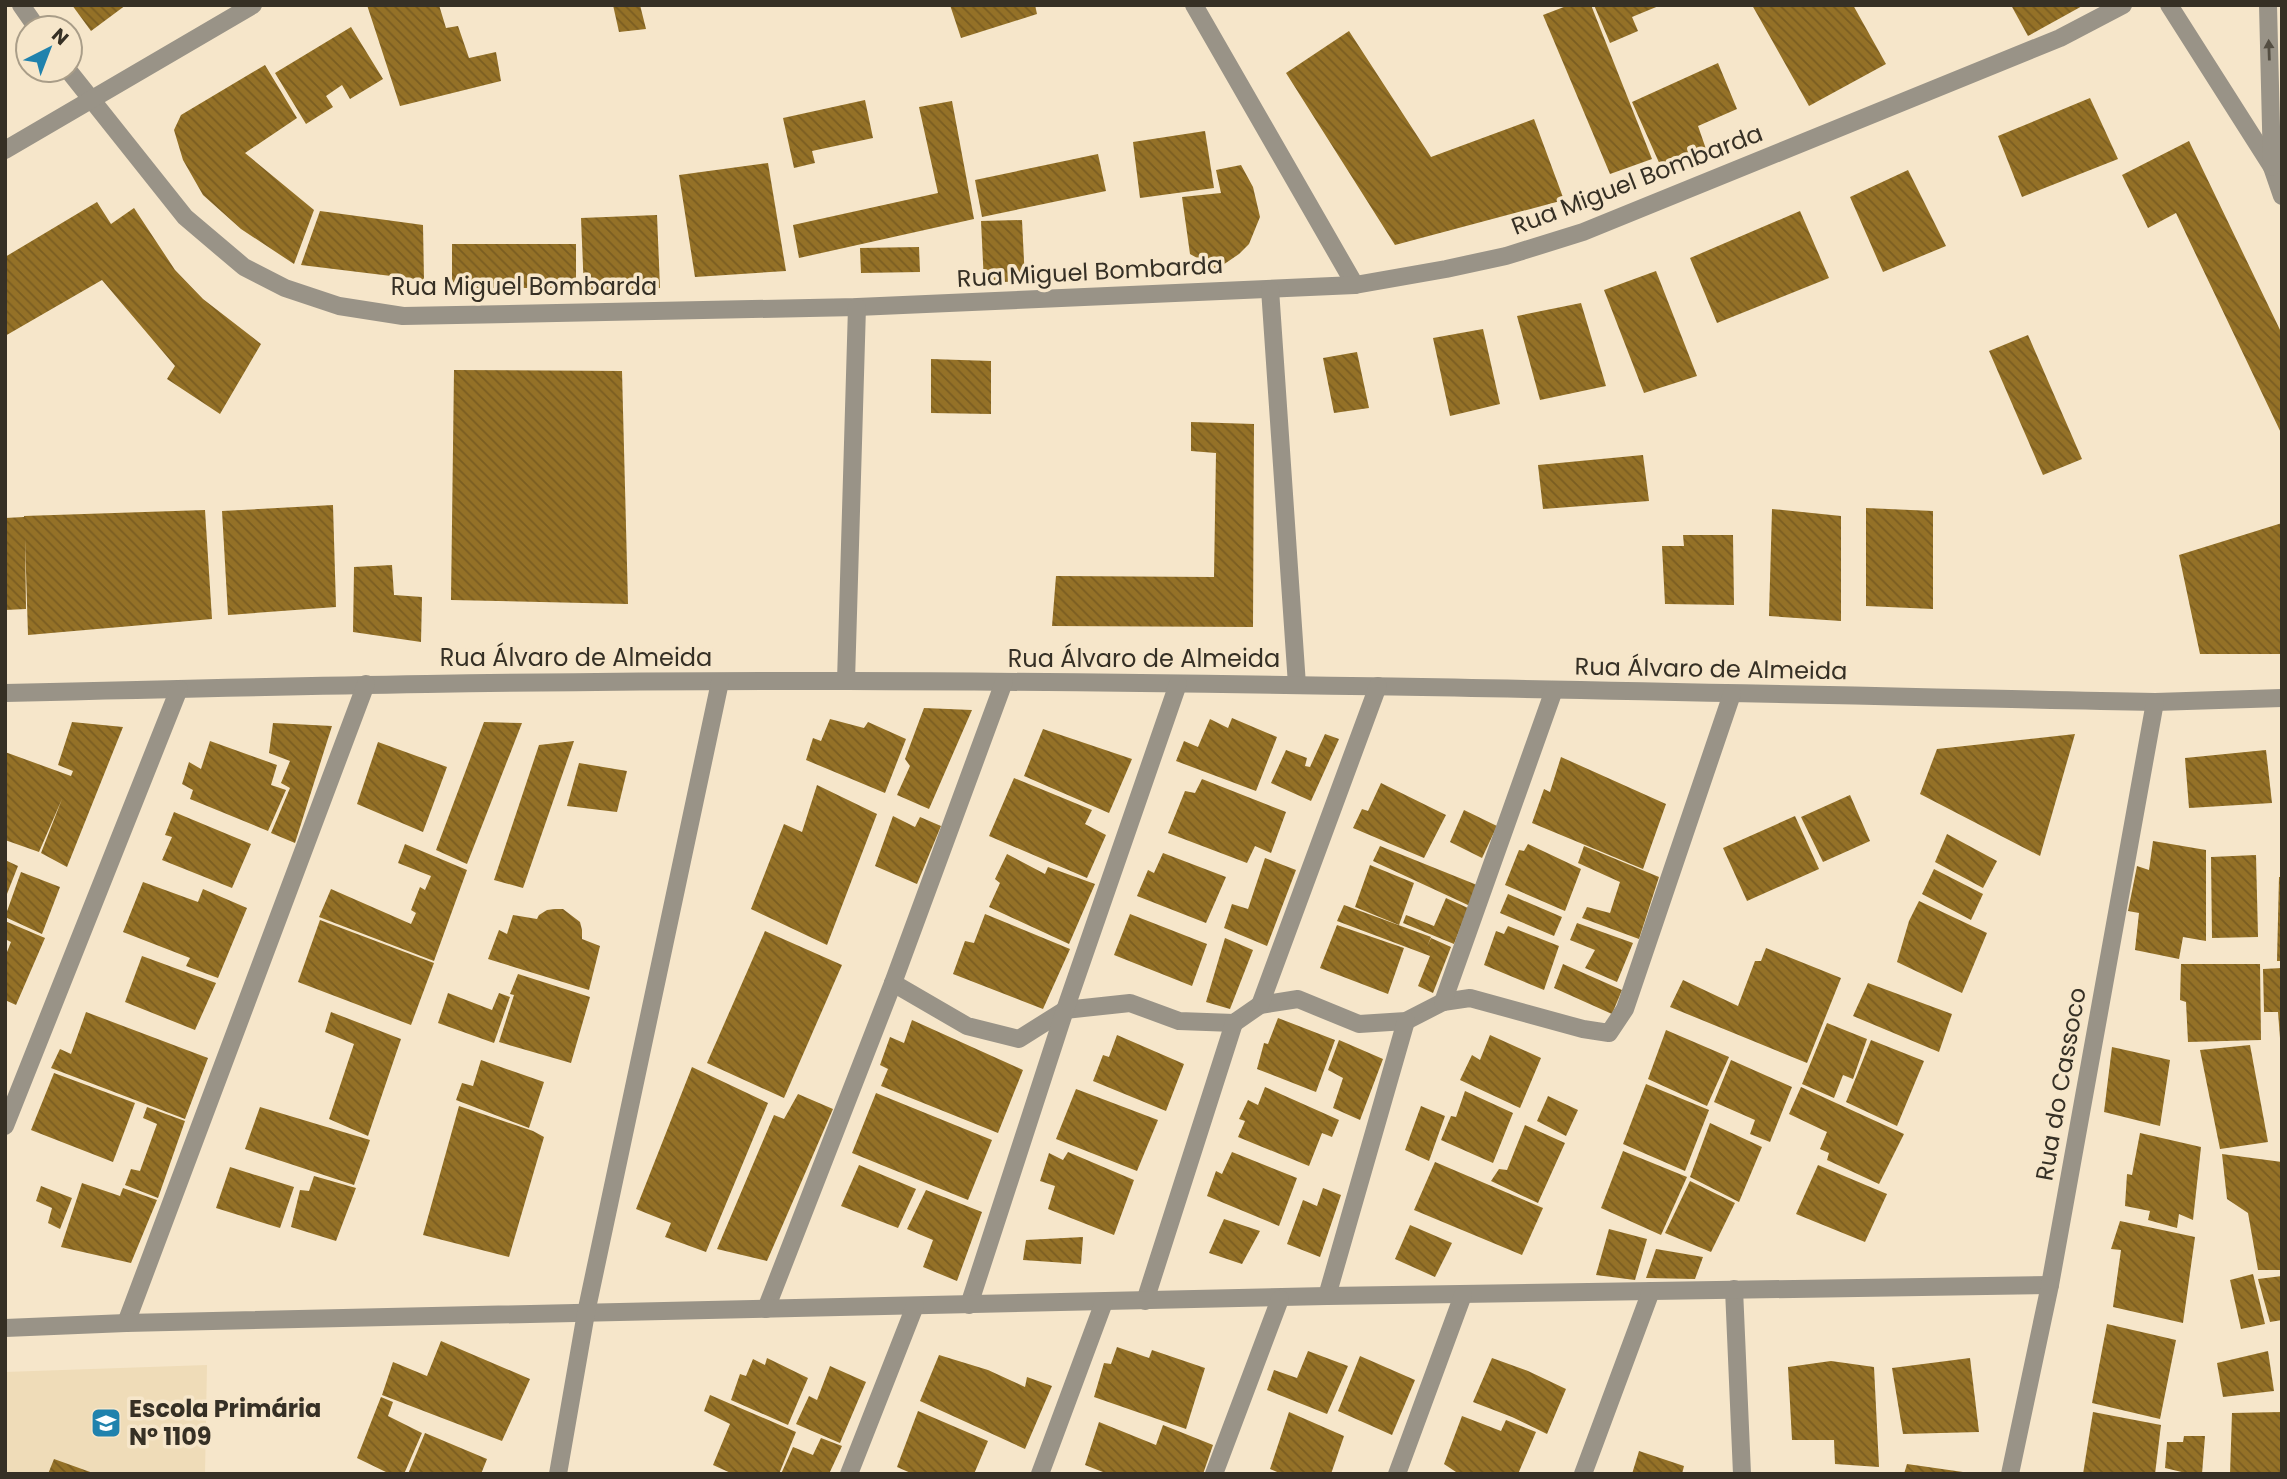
<svg xmlns="http://www.w3.org/2000/svg" width="2287" height="1479" viewBox="0 0 2287 1479" font-family="Poppins,sans-serif">
<style>
.built{fill:#efdcb8}
.building{fill:url(#building-back-hatch)}
.lines{fill:none;stroke-linecap:round;stroke-linejoin:round}
.minor{stroke:#999387;stroke-width:18}
.oneway{fill:#544e42}
.labels{text-anchor:middle;stroke-width:7;stroke-linejoin:round;paint-order:stroke}
.street-label{font-size:24px;fill:#363025;stroke:#f6e6ca}
.poi-label{font-size:24px;font-weight:bold;fill:#363025;stroke:#f6e6ca;text-anchor:start}
</style>
<defs>
<pattern id="building-back-hatch" width="6" height="6" patternUnits="userSpaceOnUse" patternTransform="scale(1.75)"><rect width="6" height="6" fill="#947127"/><path d="M-1 5l2 2M0 0l6 6M5-1l2 2" fill="none" stroke="#7a5d21"/></pattern>
</defs>
<rect width="100%" height="100%" fill="#f6e6ca"/>
<polygon class="built" points="207,1365 205,1474 5,1474 5,1372"/>
<g class="building">
<polygon points="72,5 126,5 91,31"/>
<polygon points="367,5 439,5 446,28 458,26 469,58 496,52 501,81 400,106"/>
<polygon points="613,5 640,5 646,29 619,32"/>
<polygon points="950,5 1035,5 1037,14 961,38"/>
<polygon points="1569,5 1591,5 1652,159 1610,174 1543,15"/>
<polygon points="1594,5 1661,5 1632,17 1638,31 1610,43"/>
<polygon points="1752,5 1853,5 1886,64 1809,106"/>
<polygon points="2011,5 2084,5 2028,36"/>
<polygon points="351,27 383,79 350,99 342,85 326,96 333,107 306,124 275,73"/>
<polygon points="1349,31 1431,157 1534,119 1564,200 1395,245 1286,73"/>
<polygon points="1718,63 1737,109 1698,126 1706,149 1661,167 1632,102"/>
<polygon points="265,65 297,118 245,153 314,210 294,264 241,229 203,195 183,160 174,130 181,115"/>
<polygon points="2090,98 2118,159 2022,197 1998,136"/>
<polygon points="865,100 873,138 812,151 815,163 794,168 783,118"/>
<polygon points="952,101 974,219 799,258 793,225 938,193 919,107"/>
<polygon points="1205,131 1214,188 1140,198 1133,142"/>
<polygon points="2189,141 2282,334 2282,435 2176,213 2148,228 2122,175"/>
<polygon points="1098,154 1106,191 982,217 975,180"/>
<polygon points="768,163 786,271 695,277 679,175"/>
<polygon points="1241,165 1253,187 1260,217 1249,244 1239,254 1217,269 1190,254 1182,197 1221,193 1216,170"/>
<polygon points="1908,170 1946,246 1883,272 1850,197"/>
<polygon points="97,202 111,224 134,208 175,270 203,299 261,344 220,414 167,379 175,366 102,280 5,336 5,257"/>
<polygon points="320,211 423,225 424,280 301,265"/>
<polygon points="1800,211 1829,278 1717,323 1690,258"/>
<polygon points="657,215 660,288 584,291 581,218"/>
<polygon points="1022,220 1025,281 984,283 981,221"/>
<rect x="452" y="244" width="124" height="44"/>
<polygon points="919,247 920,272 861,273 860,248"/>
<polygon points="1656,271 1697,376 1644,393 1604,290"/>
<polygon points="1581,303 1606,386 1540,400 1517,316"/>
<polygon points="1483,329 1500,404 1450,416 1433,338"/>
<polygon points="2028,335 2082,459 2043,475 1989,351"/>
<polygon points="1357,352 1369,408 1334,413 1323,358"/>
<polygon points="931,359 991,361 991,414 931,413"/>
<polygon points="454,370 622,371 628,604 451,600"/>
<polygon points="1191,422 1254,424 1253,627 1052,626 1056,576 1214,577 1216,453 1191,451"/>
<polygon points="1643,455 1649,501 1543,509 1538,465"/>
<polygon points="333,505 336,607 228,615 222,511"/>
<polygon points="1866,508 1933,511 1933,609 1866,606"/>
<polygon points="1772,509 1841,516 1841,621 1769,616"/>
<polygon points="205,510 212,619 28,635 25,538 26,609 5,610 5,518 24,517 24,516"/>
<polygon points="2282,523 2282,654 2200,654 2179,555"/>
<polygon points="1683,535 1733,535 1734,605 1665,604 1662,546 1684,546"/>
<polygon points="392,565 394,595 422,597 421,642 353,632 354,567"/>
<polygon points="924,708 972,710 929,809 897,795 910,766 905,759"/>
<polygon points="1232,718 1277,737 1256,791 1176,761 1184,741 1198,747 1210,719 1228,728"/>
<polygon points="830,719 864,728 868,722 906,739 885,793 806,760 813,738 821,741"/>
<polygon points="72,722 123,727 67,867 41,853 62,799 39,852 5,840 5,752 71,776 73,771 58,765"/>
<polygon points="484,722 522,723 467,864 436,850"/>
<polygon points="273,723 332,726 295,843 271,833 290,788 281,783 290,761 269,753"/>
<polygon points="1043,729 1132,759 1109,813 1024,776"/>
<polygon points="1325,734 1339,739 1311,801 1271,783 1286,750 1307,758 1305,766 1310,767"/>
<polygon points="2075,734 2040,856 1920,794 1937,749"/>
<polygon points="210,741 277,765 271,785 286,790 268,831 190,799 193,790 182,784 189,762 201,769"/>
<polygon points="574,741 523,888 494,880 539,745"/>
<polygon points="378,742 447,767 423,832 357,804"/>
<polygon points="2266,750 2272,803 2189,808 2185,758"/>
<polygon points="1561,757 1666,804 1643,869 1532,823 1544,789 1550,792"/>
<polygon points="579,763 627,771 617,812 567,806"/>
<polygon points="1014,778 1092,810 1085,824 1106,835 1087,878 989,836"/>
<polygon points="1202,779 1286,812 1271,853 1255,846 1247,863 1168,833 1185,791 1195,793"/>
<polygon points="1381,783 1446,815 1424,858 1353,828 1362,809 1368,811"/>
<polygon points="817,785 877,814 827,945 751,909 784,824 802,832"/>
<polygon points="1850,795 1870,841 1823,862 1801,817"/>
<polygon points="1464,810 1497,826 1482,858 1450,842"/>
<polygon points="174,812 251,844 232,888 162,860 172,837 165,835"/>
<polygon points="893,816 915,827 920,817 941,826 917,884 875,866"/>
<polygon points="1795,816 1819,869 1747,901 1723,848"/>
<polygon points="1947,834 1997,861 1983,888 1935,862"/>
<polygon points="2153,841 2206,850 2206,941 2183,937 2179,959 2135,950 2139,913 2128,911 2137,866 2149,870"/>
<polygon points="405,844 467,870 434,961 319,917 331,889 411,924 416,913 411,910 420,887 425,890 431,876 398,863"/>
<polygon points="1528,844 1581,869 1565,911 1505,885 1519,850 1524,851"/>
<polygon points="1380,846 1477,885 1470,906 1373,861"/>
<polygon points="1584,846 1659,877 1639,939 1582,918 1587,907 1610,913 1620,882 1578,863"/>
<polygon points="1163,853 1226,877 1206,923 1137,896 1148,870 1154,873"/>
<polygon points="1007,854 1045,874 1048,867 1095,884 1069,944 989,907 1000,883 995,879"/>
<polygon points="2256,855 2258,937 2212,938 2211,857"/>
<polygon points="1265,858 1296,870 1267,946 1224,928 1232,904 1248,909"/>
<polygon points="5,860 18,866 5,899"/>
<polygon points="1370,865 1414,883 1399,925 1355,907"/>
<polygon points="1934,869 1983,894 1971,920 1922,894"/>
<polygon points="21,872 60,887 42,934 5,917"/>
<polygon points="2279,877 2282,877 2282,961 2277,961"/>
<polygon points="143,882 198,902 203,889 247,908 218,978 186,966 190,958 123,932"/>
<polygon points="1508,894 1562,917 1554,936 1500,913"/>
<polygon points="1446,898 1468,908 1454,944 1403,923 1406,915 1434,926"/>
<polygon points="1919,901 1987,933 1962,993 1897,962 1909,921"/>
<polygon points="1344,905 1431,937 1427,947 1431,938 1451,947 1433,993 1418,986 1430,956 1337,921"/>
<polygon points="555,909 563,909 580,922 582,930 582,939 600,946 589,990 488,959 499,930 507,934 513,915 537,919 539,915 547,910"/>
<polygon points="985,914 1070,949 1043,1009 953,974 965,941 974,943"/>
<polygon points="1130,914 1207,944 1192,986 1114,955"/>
<polygon points="320,920 434,963 411,1025 298,982"/>
<polygon points="5,921 45,938 16,1005 5,1000 5,957 11,942 5,939"/>
<polygon points="1577,923 1633,943 1617,982 1585,968 1595,950 1570,940"/>
<polygon points="1337,925 1404,948 1388,994 1320,968"/>
<polygon points="1508,926 1559,946 1544,990 1484,965 1496,931 1504,934"/>
<polygon points="765,931 842,965 784,1098 707,1063"/>
<polygon points="1225,938 1253,950 1230,1009 1206,1002"/>
<polygon points="1766,948 1841,978 1807,1063 1670,1007 1683,980 1738,1006 1755,961 1761,961"/>
<polygon points="142,956 216,983 195,1030 125,1002"/>
<polygon points="1563,964 1622,990 1612,1014 1554,988"/>
<polygon points="2181,964 2260,964 2261,1040 2188,1042 2186,1002 2180,1000"/>
<polygon points="2282,968 2282,1038 2280,1038 2278,1012 2264,1012 2263,969"/>
<polygon points="518,974 590,997 571,1063 499,1042 514,995 510,994"/>
<polygon points="1868,983 1952,1014 1939,1052 1853,1016"/>
<polygon points="448,993 492,1010 499,993 510,997 494,1043 438,1023"/>
<polygon points="86,1012 208,1058 185,1119 51,1068 60,1049 71,1054"/>
<polygon points="331,1012 401,1039 368,1136 329,1119 354,1044 325,1032"/>
<polygon points="1278,1018 1335,1040 1316,1092 1257,1069 1264,1043 1268,1044"/>
<polygon points="912,1020 1023,1070 998,1133 881,1086 888,1069 880,1065 890,1037 904,1043"/>
<polygon points="1827,1023 1867,1039 1853,1079 1843,1075 1834,1098 1802,1084"/>
<polygon points="1666,1030 1729,1057 1707,1106 1648,1079"/>
<polygon points="1117,1035 1184,1064 1166,1111 1093,1081 1103,1055 1109,1057"/>
<polygon points="1490,1035 1541,1058 1520,1108 1460,1080 1472,1055 1480,1060"/>
<polygon points="1339,1040 1383,1059 1360,1120 1333,1108 1343,1078 1328,1070"/>
<polygon points="1871,1040 1924,1061 1897,1126 1846,1102"/>
<polygon points="2250,1045 2268,1142 2220,1149 2200,1050"/>
<polygon points="2112,1047 2170,1060 2160,1126 2104,1112"/>
<polygon points="481,1060 544,1082 529,1128 456,1100 462,1083 473,1086"/>
<polygon points="1731,1060 1792,1087 1770,1142 1750,1134 1755,1120 1714,1102"/>
<polygon points="692,1067 768,1103 706,1252 665,1237 671,1223 636,1209"/>
<polygon points="54,1073 135,1103 113,1162 31,1130"/>
<polygon points="1646,1084 1709,1110 1685,1171 1623,1144"/>
<polygon points="1265,1087 1339,1120 1332,1137 1322,1133 1309,1166 1238,1137 1245,1121 1239,1119 1248,1100 1258,1105"/>
<polygon points="1801,1087 1904,1134 1879,1184 1827,1160 1829,1153 1820,1149 1827,1132 1789,1114"/>
<polygon points="1076,1089 1158,1120 1137,1171 1056,1139"/>
<polygon points="1465,1091 1513,1113 1493,1163 1441,1140 1451,1116 1456,1117"/>
<polygon points="876,1093 992,1140 968,1200 852,1153"/>
<polygon points="798,1094 833,1109 767,1261 717,1249 774,1115 784,1119"/>
<polygon points="1548,1096 1578,1110 1566,1136 1537,1121"/>
<polygon points="459,1106 533,1131 544,1137 509,1257 423,1235"/>
<polygon points="1421,1106 1445,1116 1429,1161 1405,1150"/>
<polygon points="147,1107 185,1121 158,1198 125,1185 131,1169 140,1171 157,1124 143,1118"/>
<polygon points="260,1107 370,1140 354,1185 245,1149"/>
<polygon points="1710,1123 1762,1147 1739,1202 1690,1177"/>
<polygon points="1525,1125 1565,1143 1538,1203 1491,1181 1499,1169 1507,1170"/>
<polygon points="2140,1133 2201,1147 2193,1220 2179,1214 2177,1228 2148,1220 2150,1211 2125,1206 2127,1174 2132,1175"/>
<polygon points="1623,1151 1687,1177 1661,1235 1601,1208"/>
<polygon points="1068,1152 1134,1180 1114,1235 1048,1209 1055,1186 1040,1181 1049,1153 1063,1160"/>
<polygon points="1232,1152 1297,1178 1279,1226 1207,1196 1216,1171 1222,1174"/>
<polygon points="2222,1154 2282,1162 2282,1270 2258,1270 2248,1213 2227,1199"/>
<polygon points="1435,1162 1543,1208 1522,1255 1414,1210"/>
<polygon points="859,1165 916,1189 898,1228 841,1206"/>
<polygon points="1818,1165 1887,1194 1865,1242 1796,1214"/>
<polygon points="230,1167 294,1187 280,1228 216,1208"/>
<polygon points="314,1176 356,1188 336,1241 291,1227 300,1190 309,1191"/>
<polygon points="1690,1181 1735,1203 1711,1252 1665,1233"/>
<polygon points="82,1183 120,1196 123,1188 157,1200 131,1263 61,1247"/>
<polygon points="41,1186 72,1198 60,1229 48,1223 52,1208 36,1201"/>
<polygon points="1323,1188 1341,1195 1320,1257 1287,1244 1303,1200 1317,1206"/>
<polygon points="926,1190 982,1212 957,1281 923,1267 933,1240 907,1229"/>
<polygon points="1224,1219 1260,1231 1242,1264 1209,1253"/>
<polygon points="2120,1221 2195,1237 2183,1323 2113,1307 2121,1250 2111,1249"/>
<polygon points="1410,1225 1452,1243 1435,1277 1395,1259"/>
<polygon points="1609,1229 1647,1239 1635,1280 1596,1275"/>
<polygon points="1083,1237 1081,1264 1023,1260 1026,1240"/>
<polygon points="1656,1249 1703,1257 1695,1279 1646,1278"/>
<polygon points="2253,1274 2265,1324 2241,1329 2230,1280"/>
<polygon points="2282,1276 2282,1320 2270,1322 2258,1279"/>
<polygon points="2107,1324 2176,1340 2160,1419 2092,1403"/>
<polygon points="441,1341 530,1379 502,1441 382,1395 393,1362 427,1376"/>
<polygon points="1117,1347 1149,1358 1152,1350 1205,1368 1186,1429 1094,1397 1104,1363 1111,1364"/>
<polygon points="1308,1351 1348,1366 1327,1414 1267,1390 1274,1370 1297,1378"/>
<polygon points="2268,1351 2274,1391 2223,1397 2217,1363"/>
<polygon points="939,1355 988,1370 1025,1387 1027,1377 1052,1386 1025,1449 920,1401"/>
<polygon points="1360,1356 1415,1380 1392,1435 1338,1411"/>
<polygon points="767,1358 808,1378 788,1425 731,1400 740,1374 746,1376 753,1359 765,1365"/>
<polygon points="1492,1358 1528,1371 1566,1389 1547,1434 1512,1417 1473,1402"/>
<polygon points="1970,1358 1979,1432 1903,1434 1892,1368"/>
<polygon points="1831,1361 1874,1367 1879,1467 1835,1464 1834,1440 1792,1440 1788,1367"/>
<polygon points="830,1366 866,1382 840,1443 796,1424 809,1396 817,1400"/>
<polygon points="710,1395 796,1432 779,1474 733,1474 713,1465 730,1424 704,1411"/>
<polygon points="381,1397 393,1402 388,1416 422,1433 404,1474 390,1474 357,1458"/>
<polygon points="918,1411 988,1441 974,1474 913,1474 897,1467"/>
<polygon points="1289,1412 1344,1436 1331,1474 1282,1474 1270,1469"/>
<polygon points="2093,1412 2161,1425 2155,1474 2083,1474"/>
<polygon points="2282,1412 2282,1474 2230,1474 2232,1413"/>
<polygon points="1462,1416 1501,1431 1506,1420 1536,1432 1518,1474 1459,1474 1444,1464"/>
<polygon points="1099,1422 1156,1445 1163,1425 1213,1445 1203,1474 1108,1474 1085,1465"/>
<polygon points="425,1433 487,1459 481,1474 408,1474"/>
<polygon points="2184,1436 2205,1436 2202,1474 2190,1474 2165,1468 2167,1442 2183,1442"/>
<polygon points="821,1438 842,1446 829,1474 781,1474 793,1447 813,1455"/>
<polygon points="1639,1451 1684,1466 1682,1474 1632,1474"/>
<polygon points="54,1459 93,1473 93,1474 48,1474"/>
<polygon points="1907,1464 1963,1472 1963,1474 1904,1474"/>
</g>
<g class="lines">
<g class="minor">
<polyline points="21,5 37,28"/>
<polyline points="1194,5 1355,285"/>
<polyline points="2169,5 2272,167 2282,196"/>
<polyline points="2268,5 2272,167"/>
<polyline points="68,70 185,217 244,267 285,288 339,306 403,316 857,307 1355,285 1446,269 1506,256 1583,232 2060,38 2123,5"/>
<polyline points="5,150 253,5"/>
<polyline points="1270,289 1297,685"/>
<polyline points="846,681 857,307"/>
<path d="M5,693c281,-7 562,-13 843,-12 435,1 871,12 1307,21l127,-4"/>
<polyline points="893,983 967,1026 1019,1039 1065,1010 1130,1003 1179,1021 1234,1023 1260,1005 1298,999 1359,1024 1406,1021 1443,1002 1470,998 1583,1029 1609,1033 1625,1009 1732,694"/>
<polyline points="1443,1002 1554,690"/>
<polyline points="1260,1005 1378,686"/>
<polyline points="5,1126 179,689"/>
<polyline points="1734,1289 1742,1474"/>
<polyline points="1327,1296 1406,1021"/>
<polyline points="1145,1301 1234,1023"/>
<polyline points="969,1305 1065,1010 1178,684"/>
<polyline points="766,1309 893,983 1004,682"/>
<polyline points="126,1323 366,684"/>
<polyline points="5,1328 126,1323 1327,1296 2050,1285"/>
<polyline points="558,1474 586,1313 720,682"/>
<polyline points="849,1474 915,1306"/>
<polyline points="1040,1474 1104,1302"/>
<polyline points="1214,1474 1280,1299"/>
<polyline points="1397,1474 1463,1295"/>
<polyline points="1583,1474 1651,1291"/>
<polyline points="2010,1474 2050,1285 2155,702"/>
</g>
</g>
<defs><path id="oneway-solid" d="M-6-.8H1V-3.2L6.5 0L1 3.2V.8H-6Z" transform="scale(1.75)"/></defs>
<use class="oneway" href="#oneway-solid" transform="translate(2269 50) rotate(-92)"/>
<defs>
<g id="school-square" transform="scale(1.575)"><rect x="-9" y="-9" width="18" height="18" rx="4" fill="#2082ad" stroke="#f6e6ca"/><path d="M0-5L7-2L0 1L-7-2ZM-4 1L0 2.5L4 1V4Q0 6-4 4Z" fill="#fff"/></g>
</defs>
<g fill-rule="evenodd">
<use href="#school-square" x="106" y="1423"/>
</g>
<g class="labels">
<g class="street-label">
<text transform="translate(1637 180) rotate(-21)" y="8">Rua Miguel Bombarda</text>
<text transform="translate(1090 272) rotate(-3)" y="8">Rua Miguel Bombarda</text>
<text x="524" y="295">Rua Miguel Bombarda</text>
<text x="576" y="666">Rua Álvaro de Almeida</text>
<text x="1144" y="667">Rua Álvaro de Almeida</text>
<text transform="translate(1711 669) rotate(1)" y="8">Rua Álvaro de Almeida</text>
<text transform="translate(2061 1084) rotate(-80)" y="8">Rua do Cassoco</text>
</g>
<g class="poi-label">
<text x="129" y="1417">Escola Primária<tspan x="129" dy="28">Nº 1109</tspan></text>
</g>
</g>
<rect width="2287" height="1479" fill="none" stroke="#363025" stroke-width="14"/>
<g transform="translate(49 49) rotate(42)"><circle r="33" fill="#f6e6ca" stroke="#a99d88" stroke-width="2"/>
<path d="M0-5L12 26L0 18L-12 26Z" fill="#2082ad"/>
<text y="-10" font-size="19" font-weight="bold" text-anchor="middle" fill="#363025">N</text>
</g>
</svg>
